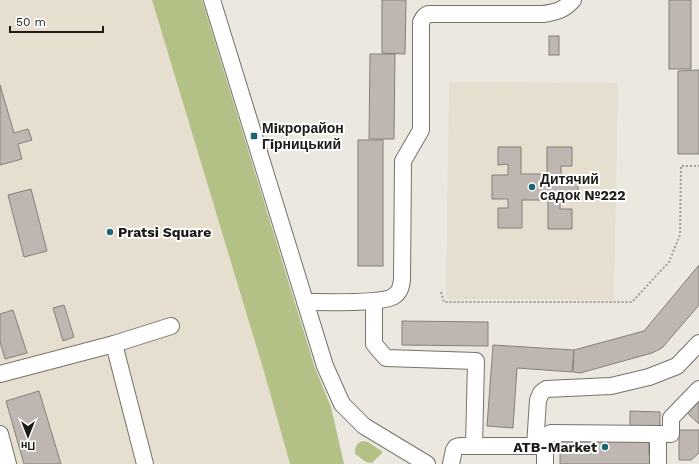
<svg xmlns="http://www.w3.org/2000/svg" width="699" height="464" viewBox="0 0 699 464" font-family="'Work Sans',sans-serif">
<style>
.built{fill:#e6dece}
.green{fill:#b3c187}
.building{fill:#c0b6b1;stroke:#877e79}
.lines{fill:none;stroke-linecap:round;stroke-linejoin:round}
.minor-casing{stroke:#76726a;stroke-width:18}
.path{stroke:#a09d96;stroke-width:2;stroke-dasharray:2 2;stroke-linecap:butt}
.minor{stroke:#fff;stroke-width:16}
.poi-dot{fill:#1c6672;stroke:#fff;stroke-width:1.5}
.labels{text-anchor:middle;stroke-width:4;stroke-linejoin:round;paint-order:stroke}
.poi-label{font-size:14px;font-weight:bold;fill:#1d1b18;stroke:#fff;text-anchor:start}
</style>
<rect width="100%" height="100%" fill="#ece8df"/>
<g class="built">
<polygon points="0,0 152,0 265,375 290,464 0,464"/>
<polygon points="449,82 618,83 614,300 446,299"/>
</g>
<g class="green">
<polygon points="152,0 202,0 315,368 331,407 344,464 290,464 265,375"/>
<path d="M362,441l6,1 15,10 -11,11 -6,-1 -11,-8c0,-7 1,-10 7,-13z"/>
</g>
<g class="building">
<polygon points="382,0 406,0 405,54 382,53"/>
<rect x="669" y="0" width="22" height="69"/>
<rect x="549" y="36" width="10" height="19"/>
<polygon points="370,54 395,54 394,139 369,139"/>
<polygon points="699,70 699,154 678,154 678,71"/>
<polygon points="0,85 14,133 28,129 32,140 18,144 22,159 0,165"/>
<rect x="358" y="140" width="25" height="126"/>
<polygon points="498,147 521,147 521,174 547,174 547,147 572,147 572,166 561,166 561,175 578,175 578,200 560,200 560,209 572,209 572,229 548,229 548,200 522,200 522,228 498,228 498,208 508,208 508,199 492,199 492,175 508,175 508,164 498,165"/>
<polygon points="31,189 47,251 24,257 8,195"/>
<polygon points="699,265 699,305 662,348 652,353 580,373 573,372 574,350 644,331"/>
<polygon points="64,305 74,337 63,341 53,308"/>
<polygon points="13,310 27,353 5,359 0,342 0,314"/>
<polygon points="402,321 488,322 488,346 402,345"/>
<polygon points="493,345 574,350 572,372 517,368 513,428 487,426"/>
<polygon points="39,391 61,464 24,464 6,401"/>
<polygon points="699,391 699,424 683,409"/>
<polygon points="630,411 660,412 660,430 630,430"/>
<polygon points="679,430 699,430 699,453 691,460 679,460"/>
<polygon points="560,438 649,439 649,455 654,455 654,464 560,464"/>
</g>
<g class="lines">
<g class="minor-casing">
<g id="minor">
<polyline points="212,0 325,366 342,404 364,426 427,464"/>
<polyline points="374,301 374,344 386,358 476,361 474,446"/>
<path d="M305,302c16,0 79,2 89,-6 6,-4 7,-9 8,-16l1,-119 18,-31v-108l3,-5 4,-3h115c14,-2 21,-4 30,-14"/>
<polyline points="114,344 145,464"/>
<polyline points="0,374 114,344 171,326"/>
<polyline points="0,434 8,464"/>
<polyline points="658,434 671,434 671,418 699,389"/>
<polyline points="535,446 538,400 541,393 546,389 611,386 649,377 677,366 699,343"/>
<polyline points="451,464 454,450 456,447 460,446 544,446"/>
<polyline points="545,464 545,439 547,435 551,433 658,434 658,464"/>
</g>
</g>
<polyline class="path" points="441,292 444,302 632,302 669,262 680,235 681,166 699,166"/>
<use href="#minor" class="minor"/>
</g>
<g class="poi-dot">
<rect x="250" y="132" width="8" height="8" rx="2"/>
<circle cx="532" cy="187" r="4"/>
<circle cx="110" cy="232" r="4"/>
<circle cx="605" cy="447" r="4"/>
</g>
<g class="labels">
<g class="poi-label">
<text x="262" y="133">Мiкрорайон<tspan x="262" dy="16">Гiрницький</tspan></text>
<text x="540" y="184">Дитячий<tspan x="540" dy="16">садок №222</tspan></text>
<text x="118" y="237">Pratsi Square</text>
<text x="597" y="452" text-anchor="end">ATB-Market</text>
</g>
</g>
<g transform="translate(28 436) rotate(180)" stroke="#ffffff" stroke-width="3" paint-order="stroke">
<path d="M0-3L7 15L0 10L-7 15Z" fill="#1d1b18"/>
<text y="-6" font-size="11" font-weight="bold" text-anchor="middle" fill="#1d1b18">Пн</text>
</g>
<path d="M10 26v6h93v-6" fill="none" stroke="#1d1b18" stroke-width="2"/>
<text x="16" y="26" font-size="12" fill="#1d1b18" stroke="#ffffff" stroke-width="3" paint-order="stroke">50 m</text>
</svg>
